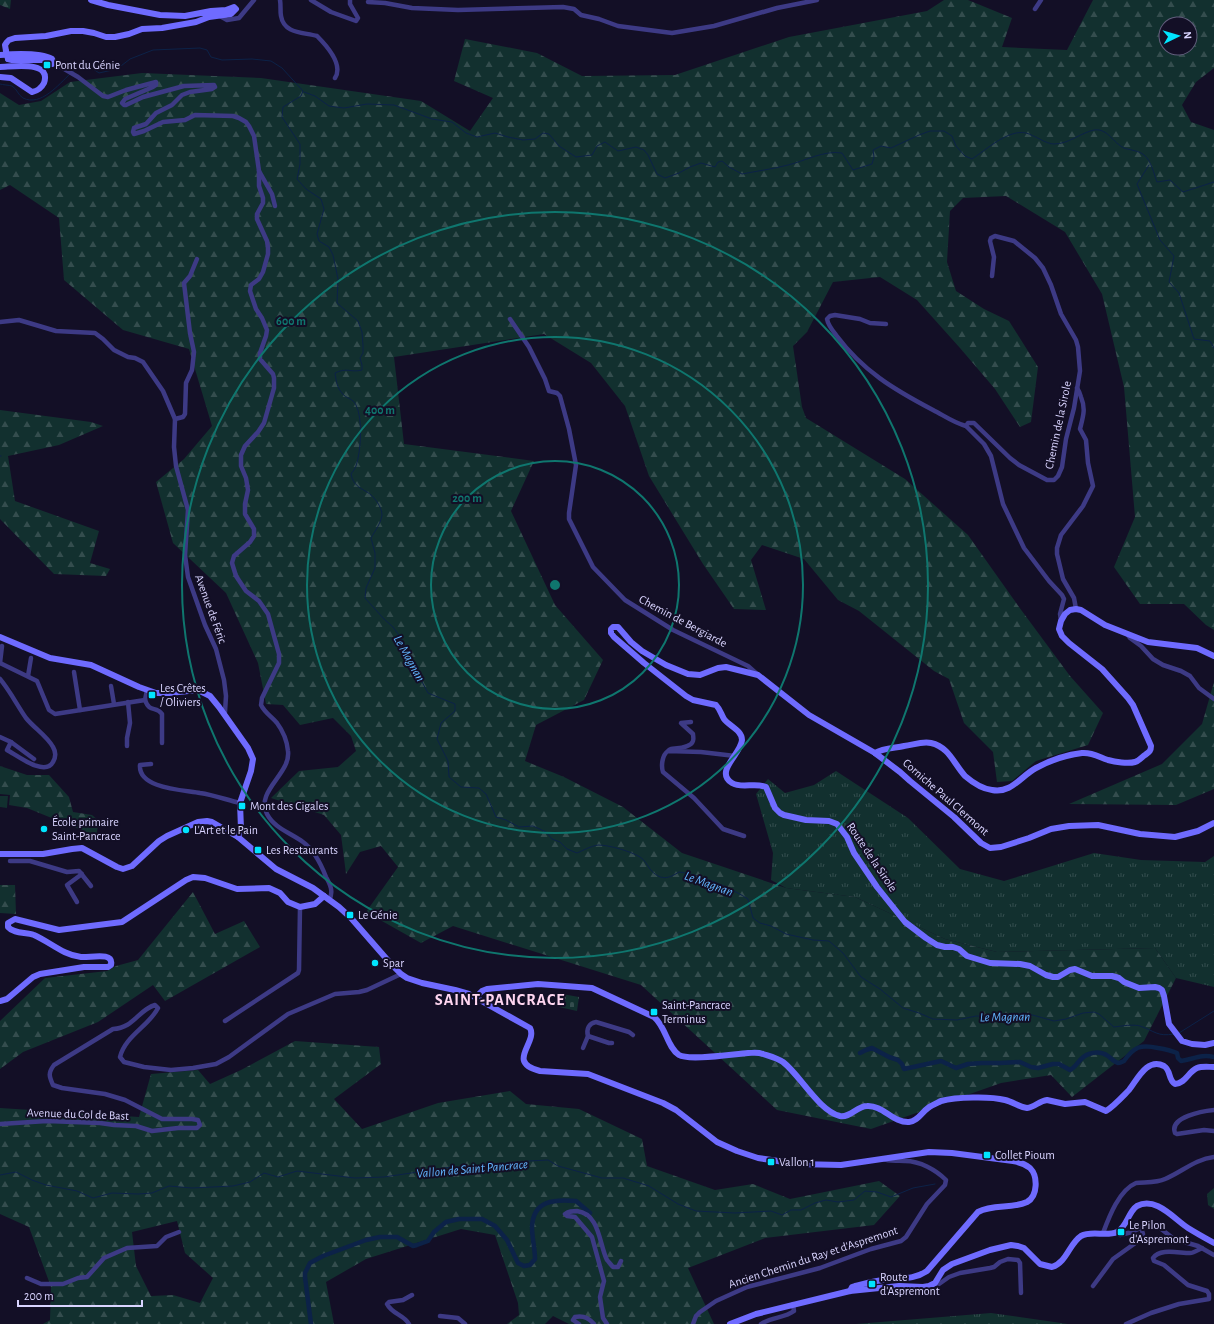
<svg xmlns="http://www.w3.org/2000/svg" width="1214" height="1324" viewBox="0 0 1214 1324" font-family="'Alegreya Sans',sans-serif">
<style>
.grass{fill:url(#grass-tufts)}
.forest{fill:url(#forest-firs);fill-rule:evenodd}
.cemetery{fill:url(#cemetery-stones)}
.park{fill:#12302f}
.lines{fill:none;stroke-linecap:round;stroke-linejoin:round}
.stream{stroke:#0c2248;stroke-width:1}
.canal{stroke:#0c2248;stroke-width:4.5}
.street{stroke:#3d3a85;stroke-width:4.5}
.secondary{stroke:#6f6bff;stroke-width:6}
.secondary-bridge{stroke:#6f6bff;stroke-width:6}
.ring{fill:none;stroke:#0f766e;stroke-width:2}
.poi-dot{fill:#00e5ff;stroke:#130f26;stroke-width:1.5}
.labels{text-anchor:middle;stroke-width:4;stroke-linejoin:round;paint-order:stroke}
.poi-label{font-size:12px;fill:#d9d4ff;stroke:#130f26;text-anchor:start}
.street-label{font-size:12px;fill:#d9d4ff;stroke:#130f26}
.water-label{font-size:13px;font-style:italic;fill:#62b6ff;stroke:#130f26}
.district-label{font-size:16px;font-weight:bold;letter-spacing:1px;fill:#ffd6f0;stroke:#130f26}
.centre{fill:#0f766e;stroke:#130f26;stroke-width:2}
.ring-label{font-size:12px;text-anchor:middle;font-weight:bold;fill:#0f766e;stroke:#130f26;stroke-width:4;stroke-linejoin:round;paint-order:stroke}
</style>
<defs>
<pattern id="grass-tufts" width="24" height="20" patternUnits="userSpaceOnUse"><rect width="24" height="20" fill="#12302f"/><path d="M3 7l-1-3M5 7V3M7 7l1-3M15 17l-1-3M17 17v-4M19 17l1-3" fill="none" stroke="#344d4e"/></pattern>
<pattern id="forest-firs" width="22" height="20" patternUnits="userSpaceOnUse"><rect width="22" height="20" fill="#12302f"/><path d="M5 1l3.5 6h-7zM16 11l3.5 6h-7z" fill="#344d4e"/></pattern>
<pattern id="cemetery-stones" width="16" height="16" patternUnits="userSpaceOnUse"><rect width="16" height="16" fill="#12302f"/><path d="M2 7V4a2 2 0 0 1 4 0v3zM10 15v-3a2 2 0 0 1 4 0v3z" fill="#344d4e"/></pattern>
</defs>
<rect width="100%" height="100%" fill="#130f26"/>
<g class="grass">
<polygon points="836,771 908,818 960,869 1004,881 1094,853 1141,860 1205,862 1214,856 1214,987 1176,978 1155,948 997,952 945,939 855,897 786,888 771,880 773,853 756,794 768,779 785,793 814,785"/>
<polygon points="991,1313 1068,1324 856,1324"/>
</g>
<g class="forest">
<polygon points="0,0 11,0 10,9 0,5"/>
<path d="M944,0h24l44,18 -10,29 65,3 26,-50h121v68l-18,14 -14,23 9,17 23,8v500l-8,-5 -22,-21h-44l-26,-37 21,-50 -11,-130 -22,-93 -37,-62 -59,-36 -43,2 -13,13 -3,51 9,29 28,18 25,12 29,46 -7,55 -11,5 -25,-38 -35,-41 -43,-48 -37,-23 -47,5 -26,50 -14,14 9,61 4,11 99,61 63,56 51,72 51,69 33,37 -15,32 -52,16 -24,20 -15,1 -4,-30 -29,-29 -15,-44 -15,-8 -75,-60 -21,-11 -34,-41 -42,-14 -11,15 15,50 -32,-1 -31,-45 -54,-88 -24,-70 -34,-43 -47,-29 -150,23 10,87 130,17 -23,50 44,94 48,55 -19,40 -48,25 -11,36 39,16 59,30 59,46 104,35 69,9 90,42 52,13 158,-4 21,30 -32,63 -72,56 -21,-22 -50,8 -130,46 -94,-19 -136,-125 -188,-59 -32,17 -55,-31 32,-45 -17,-21 -21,6 -14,22 -5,-39 -17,-20 -53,-17 28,-27 39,-4 18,-16 -5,-15 -18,-18 -33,7 -17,-20 -17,-1 -8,-41 -32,-70 -53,-50 -17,-61 28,-23 28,-33 -23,-77 -66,-19 -59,-50 -5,-62 -49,-33 -10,5v-97l19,12 22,-4 29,-19 72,-9 119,5 160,23 49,30 23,-33 -39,-17 11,-42 72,14 45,23 93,-1 114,-38 138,-26zM1166,24h24v24h-24z"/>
<polygon points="0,410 91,422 103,426 59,445 8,456 15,501 99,531 90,563 110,569 106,576 54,574 0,519"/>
<polygon points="1214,682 1214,789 1176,805 1069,804 1162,764 1202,724"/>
<polygon points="0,766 27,775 49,775 69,797 73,812 92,815 99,821 96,836 27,808 9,805 10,795 0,794"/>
<polygon points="0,885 15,885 16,914 0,913"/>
<polygon points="193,892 215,934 244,921 260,947 165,1001 153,985 98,1022 23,1052 0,1069 0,1021 45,978 107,971 116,966 138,960"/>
<path d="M295,1041l84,6 2,17 -47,35 28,30 76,-26 72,-12 16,13 53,5 63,30 5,27 68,24 38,-6 37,15 89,-18 21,15 -26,29 -109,13 -77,30 26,56h-145l-16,-8 -8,8h-38l12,-9 -1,-12 -23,-68 -34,-6 -95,30 -40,23 8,42h-291l7,-4 1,-33 -22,-60 -29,-13v-106l139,9 12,-43 47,-4 12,14 31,-14zM177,1221l8,32 28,25 -13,25 -27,-8 -22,1 -15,-30 -4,-34z"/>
<polygon points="1214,1188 1214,1209 1208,1205 1207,1194"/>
</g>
<polygon class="cemetery" points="562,994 579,997 577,1011 559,1007"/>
<polygon class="park" points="0,796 8,796 7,808 0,807"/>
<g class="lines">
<g class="stream">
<path d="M73,72l4,-6 9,-2 13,9 18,-4 13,-10 23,-9 47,-2 7,2 4,7 11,3 30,-1 19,2 11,7 21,23 -2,5 -18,11 -1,10 18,27v20l-3,15 9,10 15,10 3,10 -7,25 2,7 10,6 4,8 5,24 -1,24 21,18 4,11 1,13v8l-3,5 2,7v5c-11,3 -15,-3 -27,3 1,7 2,15 7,20 4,6 11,5 14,12 7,14 5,46 0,61 -1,3 -3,5 -5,8 2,10 7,13 16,18 7,4 15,15 15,23 -1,8 -7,16 -11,23l4,15v15l-9,20 -1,10 19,21 9,8 8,11 11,25 16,30 27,11v7l-14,12 -4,16 11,22 1,16 12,10 18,1 7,6 10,23 10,3 13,7 14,-1 13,6 6,7 8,3 7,7 10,4c7,-3 14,-7 21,-8 11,0 32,6 42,12 5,3 7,8 10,12 10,12 18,10 29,3 21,2 52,16 69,27l5,19 7,5 11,3 15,8 27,6 16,1 14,12 18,24 19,12 23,19 16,5 14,6 24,1 19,-4 21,1 16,-3h16l25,7 12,-2 17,-6 11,-1 5,2 15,13c8,-1 19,-3 26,-1 15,5 17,11 34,8"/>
<path d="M0,84c3,1 9,1 12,2 5,3 6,9 11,12 18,9 36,-14 47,-24"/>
<path d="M304,92l11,4 14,10 15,2 23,-4 27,1 38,14 20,3 14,11 11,4 18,-4 13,4 15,3 12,-1 8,-6 6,1 10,12 17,11 16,-2 5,-9 8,-4 13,9 18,-4 8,3 4,5 9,19 8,4 14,-5 11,-6 11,-4 14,4 3,-5 4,-1 7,6 13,7c15,-3 31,-5 46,-9 17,-4 36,-15 54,-12l11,17 19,-6 2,-7 -1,-7 8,-4 10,2 28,-13 11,-4h14l8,5 4,10 9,10 7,3c14,-9 36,-30 54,-26 8,2 20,11 28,11 15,0 26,-11 40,-14 14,-2 19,13 30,18 6,2 16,3 20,7 7,5 10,19 13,27l13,-2 13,12 31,-10"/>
<polyline points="1149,165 1137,184 1160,240 1174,256 1169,282 1179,293 1194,339 1210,341 1214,348"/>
<polyline points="0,456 1,456"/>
<polyline points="1179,1033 1214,1011"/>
<polyline points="0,1175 16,1172 32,1180 46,1185 77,1191 93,1198 112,1193 138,1194 152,1193 169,1186 192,1188 233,1186 250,1182 264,1173 278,1177 297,1171 355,1178 384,1177 452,1167 497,1167 529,1161 548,1160 558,1166 602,1178 623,1178 649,1186 678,1204 696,1211 735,1213 771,1211 782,1215 791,1210 801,1210 815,1203 826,1200 838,1202 854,1200 865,1191 877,1192 891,1197 913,1188 935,1184"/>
</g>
<g class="canal">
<path d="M860,1053l6,-3 6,-2 17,9 9,3 4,4 2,5 37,-8 15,7 12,-4 14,-1h18l20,-1 11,5 7,1 15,-4h6l11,6c8,-4 9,-13 19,-16 6,-2 13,-2 19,2 3,2 6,6 10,7 2,0 4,-1 6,-2 10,-14 16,-17 34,-13 6,1 12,2 19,5l1,5 3,3c13,-2 20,-7 33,-4"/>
<path d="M311,1324l-6,-47v-4l5,-10 13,-7 43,-16 14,-3h17l16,9 4,-1 11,-4 6,-9 12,-10 13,-3h23l13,7 12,14 11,23 6,3 6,-1 5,-6c0,-11 -3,-21 -3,-32 1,-27 23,-28 44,-26l14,12"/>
</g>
<g class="street">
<path d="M280,0c1,5 0,11 1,16 3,18 22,16 36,20 9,9 27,28 18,42"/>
<polyline points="311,0 331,12 356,21 358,18 350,4 350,0"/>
<polyline points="368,2 385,3 412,8 458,10 563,7 574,9 581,15 599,19 618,26 672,33 714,26 777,8 817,0"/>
<polyline points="1035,9 1041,0"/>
<polyline points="220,16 227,20 239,18 254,0"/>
<path d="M54,63l24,14 25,19 5,1 18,-7 30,-8v3l-3,2 -28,12 -3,4 2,2h2l17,-8 41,-11 30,-1 1,2 -3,2 -22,3 -8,3 -10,10 -16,8 -10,11 -12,4 -1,4 1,2 10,-3 19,-9 22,-2 10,-5 38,1 6,2 7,4 3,4 5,10 5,35v15l4,12v5l-6,11v5l10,22 1,7v6l-5,18 -4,7 -8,6 -1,6 6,18 6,9 5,12 -1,6 -6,17v6l13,15 1,4v10l-10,35 -6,9 -13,14 -4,9v11l5,12 2,12 -3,14v10l9,15v7l-4,6 -16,14 -2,7 4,13 10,15 13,10 9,13 11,40v9l-17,35 -1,7c4,8 10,11 16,18 6,8 10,18 11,28 3,23 -33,40 -21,63 7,14 24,19 36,28 11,8 18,22 23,35 4,7 8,15 3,23"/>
<polyline points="259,171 272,194 275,206"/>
<polyline points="992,276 994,257 990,241 991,238 995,236 1014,241 1035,258 1043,268 1051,285 1061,314 1076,340 1078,347 1080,371 1074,408 1066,439 1062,467 1058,476 1054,480 1047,480 1019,465 1010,458 974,423 968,423 966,426 984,444 991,456 1003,504 1024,548 1049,581 1062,595 1064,599 1060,614 1061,621"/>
<polyline points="510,319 529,347 545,379 549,391 557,393 560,396 569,429 576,465 569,513 569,519 593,567 625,600 673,630 748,666 757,674"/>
<polyline points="0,322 19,320 56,331 95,333 103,339 114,350 128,357 135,358 143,362 163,391 175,419 174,447 176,466 188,510 185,555 188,577 205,625 216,649 224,680 226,696 225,712 224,713"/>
<path d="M886,324l-16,-1 -10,-4 -25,-4 -5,1 -3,3c1,6 5,11 9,16 27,36 57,54 97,75 10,5 21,13 33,16"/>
<polyline points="175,419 183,417 185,414 186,383 192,370 194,352 190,333 184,283 190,276 197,259"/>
<path d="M1076,609l-2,-11 -11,-19 -6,-25v-6l4,-13 22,-29 10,-20 -5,-23 -2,-23 -6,-11c3,-12 6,-20 1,-32 -1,-4 -2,-6 -4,-9"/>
<polyline points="1128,635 1130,638 1141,646 1153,659 1163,665 1181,671 1190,676 1199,688 1214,699"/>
<polyline points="0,663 37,681 49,710 55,714 145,700 147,690"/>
<polyline points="0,663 2,646"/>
<polyline points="74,672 80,710"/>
<polyline points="28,676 31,658"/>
<path d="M0,679c10,12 17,26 26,39 8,10 21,18 27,29 3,5 3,10 0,15 -8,15 -35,-6 -46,-12l4,-8"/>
<polyline points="111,686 114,704"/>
<path d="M145,700c5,14 11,5 17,14v29"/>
<polyline points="0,737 11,742 34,759"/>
<polyline points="127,746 127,738 130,723 128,702"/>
<path d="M669,750l2,-1c6,-1 20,-1 22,-8 1,-2 0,-5 0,-7l-12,-11 10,-1"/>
<path d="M735,756l-34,-4 -33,-1c-6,4 -7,15 -5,21l31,26 29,31 21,7"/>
<path d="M151,764l-11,1c-2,24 45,25 60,28 14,2 27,7 40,10"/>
<polyline points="10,861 30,861 67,872 79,871 91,886"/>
<polyline points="77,902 67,885 82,874"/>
<polyline points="225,1021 298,973 299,970 300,907"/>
<path d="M588,1036c-2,-7 1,-13 8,-14l33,10 4,3"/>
<polyline points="583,1048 588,1036 609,1043 612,1043"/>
<path d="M1214,1110c-11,1 -45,7 -39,23l2,1 27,-4 10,1"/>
<path d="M0,1124l47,-3 53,2 14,2 22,1 16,5 26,-3h19l3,-3 -2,-5 -6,-1h-30l-37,-19 -20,-6 -43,-6 -9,-3c-4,-9 -5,-12 1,-20l59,-36c21,-1 25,-19 42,-24l3,3c-9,18 -33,28 -38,49l4,5 20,5 27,3 22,-2 23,-4 13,-7 59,-43 47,-20 24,-2 8,-2 34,-16"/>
<polyline points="1117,1232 1120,1235 1132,1232 1146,1225 1156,1225 1174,1239 1198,1246 1214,1255"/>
<path d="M1103,1233c6,-16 16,-43 33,-50 9,-1 21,0 29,-4 17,-7 30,-20 49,-22"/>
<polyline points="27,1278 41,1284 63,1284 78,1278 87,1277 104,1258 127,1248 157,1246 166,1237 179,1232"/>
<polyline points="935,1283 939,1284 949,1277 960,1273 990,1268 994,1267 1000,1262 1008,1259 1018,1260 1020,1263 1021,1293"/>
<polyline points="1093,1286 1113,1259 1141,1239 1143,1234 1141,1227"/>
<polyline points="440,1316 458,1318 465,1324"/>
<path d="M409,1324c-5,-9 -17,-10 -22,-20l2,-2 14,-2 9,-5"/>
<path d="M579,1324l-6,-4 2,-3c8,-2 14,1 19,7"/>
<path d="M607,1324l-4,-6 -3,-21 4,-16 -12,-44 -17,-20 -8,-1 -2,-2c4,-3 7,-3 12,-3 23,3 22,33 30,49 2,2 4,5 6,7h5l3,-6"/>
<path d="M693,1324l3,-8 4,-4 16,-11 31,-14 73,-19 51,-19 30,-8 5,-4 21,-33 18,-19 1,-5c-10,-10 -26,-19 -41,-19 -7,-1 -15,1 -22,-2"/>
<path d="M761,1324c10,-7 24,-6 33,-13l-1,-7"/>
<path d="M1126,1324l25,-11 28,-9 30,-5v-5l-2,-3 -19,-6 -24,-20 -10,-4 -1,-3c7,-10 25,-5 37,-5 4,0 8,-3 12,-5"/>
</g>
<g class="secondary">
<polyline points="6,51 5,45 7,42 9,40 15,38 46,36 71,31 83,31 94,33 106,37 115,37 129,34 142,29 162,28 196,22 209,17 231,14 236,9 234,7 226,10 211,11 185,16 160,15 108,5 91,0"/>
<path d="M0,55c13,-1 41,-2 52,4l2,4"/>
<polyline points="8,59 12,60 44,60 52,64 54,63"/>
<path d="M0,67c12,0 52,-7 44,16 -3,6 -7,8 -12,9l-21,-14 -11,-1"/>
<polyline points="0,637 50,658 91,665 139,687 156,693 169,693 198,690 210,696 219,707 248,748 253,759 251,771 240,803 241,829 238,837"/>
<path d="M875,753c8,-5 20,-5 29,-7 9,-1 18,-5 27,-3 18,4 23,21 34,33 7,6 18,13 27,14 19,4 29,-14 44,-22 15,-8 29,-13 46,-15 10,-1 17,4 26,7 7,2 20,4 27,2 4,-1 7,-5 10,-7 4,-3 6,-4 6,-9l-18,-41 -5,-7 -26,-29 -33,-26 -7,-7 -3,-7 2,-8 4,-7 5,-4 6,-1 5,1 24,15 43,17 49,6 17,8"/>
<path d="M1214,823l-16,8 -23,6 -35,-3 -42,-9 -29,1 -18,3 -22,9 -28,9 -11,1 -9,-5 -27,-26 -44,-36 -10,-9 -25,-19 -66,-38 -51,-40 -32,-8 -8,1 -18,7 -12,-1 -22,-9 -24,-14 -11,-9 -13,-15h-5l-2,2v4l3,4 30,26 42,33 7,4 23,5c4,4 5,9 8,14 5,7 18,11 18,21 -1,14 -28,32 -10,43 10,6 23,-1 34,4l9,21 5,5 4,2 22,5 23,1 8,3 10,13 7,16 23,34 28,35 21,16 11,7 8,2h8l6,2 8,7 23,7 30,1 10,2 16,9 7,2h5l12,-7 5,-1 17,7h20l7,2 5,4 15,6 16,-1 4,1 3,2 2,6 5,28 13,17 10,3 13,1 9,-2"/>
<path d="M0,854h43l29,-5 10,-1 35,19 6,2 9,-3 27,-25 8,-5 31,-14 9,-1 5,1 26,15 38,32 37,19 26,19 12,11 40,46 10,10 6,4 15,5 33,7 14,4 61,34c8,15 -25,34 10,43l48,3 75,29 13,7 41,32 20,9 21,7 40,6 43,1 88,-13 23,1 61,8c6,1 12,3 17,7 8,8 8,28 -3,34 -15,7 -34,2 -49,10l-51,59c-12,8 -23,7 -37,8 -12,1 -23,4 -35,7l-3,1 -2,4"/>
<path d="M476,997l6,-6 5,-2 51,-5 54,4 62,29c12,10 13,30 25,38 10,6 54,-1 69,-2 5,0 10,-1 15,1 6,2 14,4 20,8 17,13 36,49 57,54 10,2 17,-10 27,-10 16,-1 26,17 42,16 9,-1 12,-9 19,-14 4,-3 9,-5 13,-7 15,-4 49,-5 64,-1 8,2 14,7 22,8 8,-1 12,-7 20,-8l18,4 20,-2 21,9c8,-5 16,-14 23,-21 8,-10 18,-33 35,-24 7,4 4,14 11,18 11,-1 13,-12 22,-16 5,-2 11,-1 17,-1"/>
<path d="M0,1001l7,-2 26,-22 7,-3 44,-7h24l3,-2c3,-14 -21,-7 -30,-8 -18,-2 -31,-15 -47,-22 -9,-3 -20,-1 -26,-8v-4l7,-4 44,11 63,-8 64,-42 7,-3 12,1 32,11 32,-1 11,5 8,9 12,5 15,-3 9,-8"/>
<path d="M730,1324l26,-10 94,-23 49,-5 24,1 6,-1 6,-3 8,-13 9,-6 38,-14 21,-5 7,1 6,2 16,16 12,3c15,-5 17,-23 29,-31 11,-6 25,1 36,-4 10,-5 11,-20 20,-26 19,-10 37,13 51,22 8,5 17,10 26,15"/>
</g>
<polyline class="secondary-bridge" points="6,51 8,59"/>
</g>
<g class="ring">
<circle cx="555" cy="585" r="124"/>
<circle cx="555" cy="585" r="248"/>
<circle cx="555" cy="585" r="373"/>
</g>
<g class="poi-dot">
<rect x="43" y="61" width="8" height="8" rx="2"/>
<rect x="148" y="691" width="8" height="8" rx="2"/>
<rect x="238" y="802" width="8" height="8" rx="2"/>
<circle cx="44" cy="829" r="4"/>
<circle cx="186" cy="830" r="4"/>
<rect x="254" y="846" width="8" height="8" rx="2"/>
<rect x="346" y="911" width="8" height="8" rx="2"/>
<circle cx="375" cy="963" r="4"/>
<rect x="650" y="1008" width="8" height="8" rx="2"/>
<rect x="983" y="1151" width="8" height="8" rx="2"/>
<rect x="767" y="1158" width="8" height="8" rx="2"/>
<rect x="1117" y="1228" width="8" height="8" rx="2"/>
<rect x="868" y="1280" width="8" height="8" rx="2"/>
</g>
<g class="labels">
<g class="poi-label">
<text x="55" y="69">Pont du Génie</text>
<text x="160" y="692">Les Crêtes<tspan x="160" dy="14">/ Oliviers</tspan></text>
<text x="250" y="810">Mont des Cigales</text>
<text x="52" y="826">École primaire<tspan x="52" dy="14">Saint-Pancrace</tspan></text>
<text x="194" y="834">L'Art et le Pain</text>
<text x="266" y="854">Les Restaurants</text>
<text x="358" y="919">Le Génie</text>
<text x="383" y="967">Spar</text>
<text x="662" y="1009">Saint-Pancrace<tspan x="662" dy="14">Terminus</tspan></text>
<text x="995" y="1159">Collet Pioum</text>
<text x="779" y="1166">Vallon 1</text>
<text x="1129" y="1229">Le Pilon<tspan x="1129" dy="14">d'Aspremont</tspan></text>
<text x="880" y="1281">Route<tspan x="880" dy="14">d'Aspremont</tspan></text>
</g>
<g class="street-label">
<text transform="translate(1058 425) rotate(-78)" y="4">Chemin de la Sirole</text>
<text transform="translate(211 609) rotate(70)" y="4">Avenue de Féric</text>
<text transform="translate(683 621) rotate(28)" y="4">Chemin de Bergiarde</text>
<text transform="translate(946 797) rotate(41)" y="4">Corniche Paul Clermont</text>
<text transform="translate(872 857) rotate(56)" y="4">Route de la Sirole</text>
<text transform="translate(78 1114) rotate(2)" y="4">Avenue du Col de Bast</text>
<text transform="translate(813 1257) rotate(-18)" y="4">Ancien Chemin du Ray et d'Aspremont</text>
</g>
<g class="water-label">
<text transform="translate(410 658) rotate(61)" y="5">Le Magnan</text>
<text transform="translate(709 883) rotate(20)" y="5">Le Magnan</text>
<text transform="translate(1005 1016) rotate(-1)" y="5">Le Magnan</text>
<text transform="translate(472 1168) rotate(-5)" y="5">Vallon de Saint Pancrace</text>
</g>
<g class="district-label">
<text x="500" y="1005">SAINT-PANCRACE</text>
</g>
</g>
<circle cx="555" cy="585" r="6" class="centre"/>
<g class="ring-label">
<text x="291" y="325">600 m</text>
<text x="380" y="414">400 m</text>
<text x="467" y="502">200 m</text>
</g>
<g transform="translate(1178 36) rotate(85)"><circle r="19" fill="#130f26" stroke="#625e7d"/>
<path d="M0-3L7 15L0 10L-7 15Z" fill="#00e5ff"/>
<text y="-6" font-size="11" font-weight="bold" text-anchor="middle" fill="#d9d4ff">N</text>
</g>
<path d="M18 1300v6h124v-6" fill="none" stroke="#d9d4ff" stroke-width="2"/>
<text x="24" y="1300" font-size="12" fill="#d9d4ff" stroke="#130f26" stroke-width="3" paint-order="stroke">200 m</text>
</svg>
